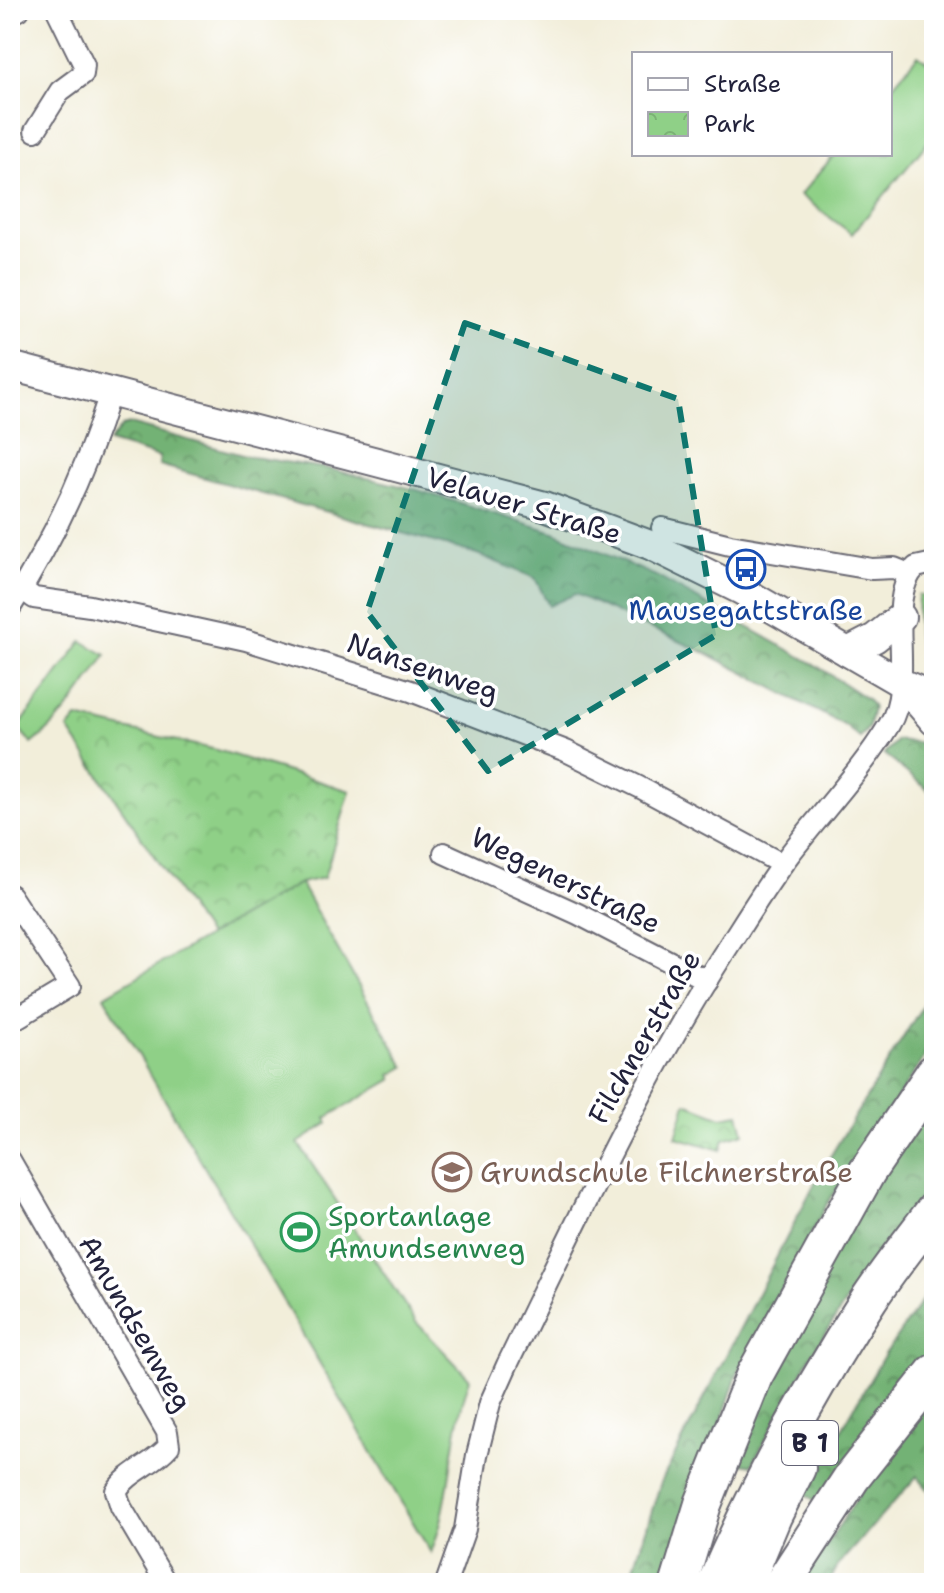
<svg xmlns="http://www.w3.org/2000/svg" width="944" height="1593" viewBox="0 0 944 1593" font-family="'Shantell Sans',sans-serif">
<style>
.grass{fill:#8fd087;stroke:#587961;stroke-width:2}
.forest{fill:url(#forest-crowns);stroke:#4a6a58;stroke-width:2}
.park{fill:url(#park-crowns);stroke:#587961;stroke-width:2}
.lines{fill:none;stroke-linecap:round;stroke-linejoin:round}
.minor-casing{stroke:#6b6973;stroke-width:24}
.secondary-casing{stroke:#6b6973;stroke-width:32}
.motorway-casing{stroke:#6b6973;stroke-width:40}
.minor{stroke:#fff;stroke-width:20}
.secondary{stroke:#fff;stroke-width:28}
.motorway{stroke:#fff;stroke-width:36}
.marked{fill:#0f766e;fill-opacity:0.2;stroke:#0f766e;stroke-width:6;stroke-dasharray:16 10;stroke-linejoin:round}
.labels{text-anchor:middle;stroke-width:7;stroke-linejoin:round;paint-order:stroke}
.shield{fill:#fff;stroke:#646476;stroke-width:2}
.shield-label{font-size:26px;font-weight:bold;fill:#22223b}
.street-label{font-size:28px;fill:#22223b;stroke:#fff}
.transit-label{font-size:28px;fill:#164399;stroke:#fff}
.education-label{font-size:28px;fill:#785e54;stroke:#fff;text-anchor:start}
.leisure-label{font-size:28px;fill:#27864d;stroke:#fff;text-anchor:start}
</style>
<defs>
<pattern id="forest-crowns" width="20" height="18" patternUnits="userSpaceOnUse" patternTransform="scale(2)"><rect width="20" height="18" fill="#73b274"/><path d="M2 6a3 3 0 1 1 6 0M12 15a3 3 0 1 1 6 0" fill="none" stroke="#5e9060"/></pattern>
<pattern id="park-crowns" width="20" height="18" patternUnits="userSpaceOnUse" patternTransform="scale(2)"><rect width="20" height="18" fill="#8fd087"/><path d="M2 6a3 3 0 1 1 6 0M12 15a3 3 0 1 1 6 0" fill="none" stroke="#7bb275"/></pattern>
</defs>
<rect width="100%" height="100%" fill="#fff"/>
<filter id="ink" filterUnits="userSpaceOnUse"><feTurbulence type="fractalNoise" baseFrequency=".0125" numOctaves="2"/><feDisplacementMap in="SourceGraphic" scale="16" xChannelSelector="R" yChannelSelector="G"/><feConvolveMatrix kernelMatrix="1 2 1 2 8 2 1 2 1" color-interpolation-filters="sRGB"/></filter>
<filter id="wash" filterUnits="userSpaceOnUse"><feTurbulence type="fractalNoise" baseFrequency=".006" numOctaves="4" result="noise"/><feDisplacementMap in="SourceGraphic" scale="32" xChannelSelector="R" yChannelSelector="G"/><feGaussianBlur stdDeviation="1.8" result="paint"/><feColorMatrix in="noise" values="0 0 0 0 0 0 0 0 0 0 0 0 0 0 0 0 0 1.4 0 .05"/><feComposite in="paint" operator="in"/></filter>
<g filter="url(#wash)">
<rect width="100%" height="100%" fill="#f2eeda"/>
<g class="grass">
<polygon points="918,55 934,67 934,135 852,234 800,195 835,154 890,154 890,89"/>
<path d="M918,595l6,1 10,63v18c-20,-22 -17,-53 -16,-82z"/>
<path d="M82,641l24,14c-22,34 -42,64 -74,89l-14,-16z"/>
<path d="M300,883l105,184 -14,8 2,4 -67,39 2,5 -30,20 118,179 54,57c-21,57 -17,119 -39,174l-327,-557z"/>
</g>
<g class="forest">
<polygon points="130,424 246,456 325,468 414,489 554,532 656,576 814,664 867,699 873,707 869,727 860,738 844,725 710,655 575,594 549,606 535,578 477,554 159,465 160,457 109,442 122,426"/>
<polygon points="897,740 922,743 934,756 934,795 884,754"/>
<polygon points="934,987 934,1043 827,1204 737,1375 668,1583 629,1583 661,1482 820,1173"/>
<polygon points="934,1096 934,1179 879,1250 809,1359 752,1465 731,1461 851,1215"/>
<polygon points="934,1283 934,1347 910,1374 823,1506 805,1494 883,1357"/>
<polygon points="934,1392 934,1497 917,1476 838,1565 829,1583 802,1583 888,1450"/>
</g>
<g class="park">
<polygon points="77,718 217,750 350,791 324,878 300,883 208,936 68,729"/>
<polygon points="686,1103 722,1117 739,1114 744,1133 724,1139 721,1150 676,1137"/>
</g>
</g>
<g filter="url(#ink)">
<g class="lines">
<g class="minor-casing">
<g id="minor">
<polyline points="10,14 19,10"/>
<polyline points="35,131 60,91 83,74 84,65 57,10"/>
<polyline points="662,528 730,545 872,569 894,568 909,574"/>
<polyline points="22,589 34,598 90,606 246,640 411,691 566,751 639,787 782,864"/>
<path d="M10,608c43,-68 77,-139 100,-215"/>
<polyline points="444,853 578,914 707,981"/>
<polyline points="10,895 70,986 10,1022"/>
<path d="M10,1160l157,272 2,14c-16,19 -40,25 -53,45l5,16 45,76"/>
<path d="M446,1583l19,-54 12,-74 13,-52 17,-38c68,-139 132,-279 215,-409 22,-34 43,-69 67,-101 33,-43 72,-84 100,-130 28,-44 -6,-127 27,-158l18,-4"/>
</g>
</g>
<g class="secondary-casing">
<g id="secondary">
<polyline points="10,366 545,506 650,545 741,590 903,684 934,697"/>
<polyline points="848,652 875,638 901,617"/>
<polyline points="906,688 934,721"/>
</g>
</g>
<g class="motorway-casing">
<g id="motorway">
<polyline points="679,1583 703,1504 754,1376 867,1172 934,1073"/>
<path d="M716,1583c43,-99 94,-193 153,-284 20,-30 43,-59 65,-88"/>
<polyline points="745,1583 773,1516 797,1468"/>
<polyline points="783,1583 852,1477 934,1373"/>
</g>
</g>
<use href="#minor" class="minor"/>
<use href="#secondary" class="secondary"/>
<use href="#motorway" class="motorway"/>
</g>
</g>
<path class="marked" d="M465,323l213,76 38,236 -228,136 -121,-159z"/>
<defs>
<g id="bus-ring" transform="scale(2)"><circle r="9.5" fill="#fff" stroke="#1a4fb4" stroke-width="1.5"/><path d="M-5-6H5V4H4V6H2V4H-2V6H-4V4H-5ZM-3.5-4V0h7V-4ZM-3.5 1.2v1.5H-2V1.2ZM2 1.2v1.5H3.5V1.2Z" fill="#1a4fb4"/></g>
<g id="school-ring" transform="scale(2)"><circle r="9.5" fill="#fff" stroke="#8d6e63" stroke-width="1.5"/><path d="M0-5L7-2L0 1L-7-2ZM-4 1L0 2.5L4 1V4Q0 6-4 4Z" fill="#8d6e63"/></g>
<g id="stadium-ring" transform="scale(2)"><circle r="9.5" fill="#fff" stroke="#2e9e5b" stroke-width="1.5"/><path d="M0-5a6.5 5 0 1 0 0 10a6.5 5 0 1 0 0-10ZM-3.5-1.8h7v3.6h-7Z" fill="#2e9e5b"/></g>
</defs>
<g fill-rule="evenodd">
<use href="#bus-ring" x="746" y="569"/>
<use href="#school-ring" x="452" y="1172"/>
<use href="#stadium-ring" x="300" y="1232"/>
</g>
<g class="labels">
<rect class="shield" x="782" y="1421" width="56" height="44" rx="6"/>
<g class="shield-label">
<text x="810" y="1452">B 1</text>
</g>
<g class="street-label">
<text transform="translate(524 505) rotate(17)" y="10">Velauer Straße</text>
<text transform="translate(423 667) rotate(19)" y="10">Nansenweg</text>
<text transform="translate(566 880) rotate(26)" y="10">Wegenerstraße</text>
<text transform="translate(644 1037) rotate(-60)" y="10">Filchnerstraße</text>
<text transform="translate(136 1323) rotate(60)" y="10">Amundsenweg</text>
</g>
<g class="transit-label">
<text x="746" y="620">Mausegattstraße</text>
</g>
<g class="education-label">
<text x="480" y="1182">Grundschule Filchnerstraße</text>
</g>
<g class="leisure-label">
<text x="328" y="1226">Sportanlage<tspan x="328" dy="32">Amundsenweg</tspan></text>
</g>
</g>
<rect width="944" height="1593" fill="none" stroke="#fff" stroke-width="40"/>
<rect x="632" y="52" width="260" height="104" fill="#ffffff" stroke="#a7a7b1" stroke-width="2"/>
<rect x="648" y="78" width="40" height="12" fill="#ffffff" stroke="#a7a7b1" stroke-width="2"/>
<text x="704" y="92" font-size="24" fill="#22223b">Straße</text>
<rect x="648" y="112" width="40" height="24" fill="url(#park-crowns)" stroke="#a7a7b1" stroke-width="2"/>
<text x="704" y="132" font-size="24" fill="#22223b">Park</text>
</svg>
